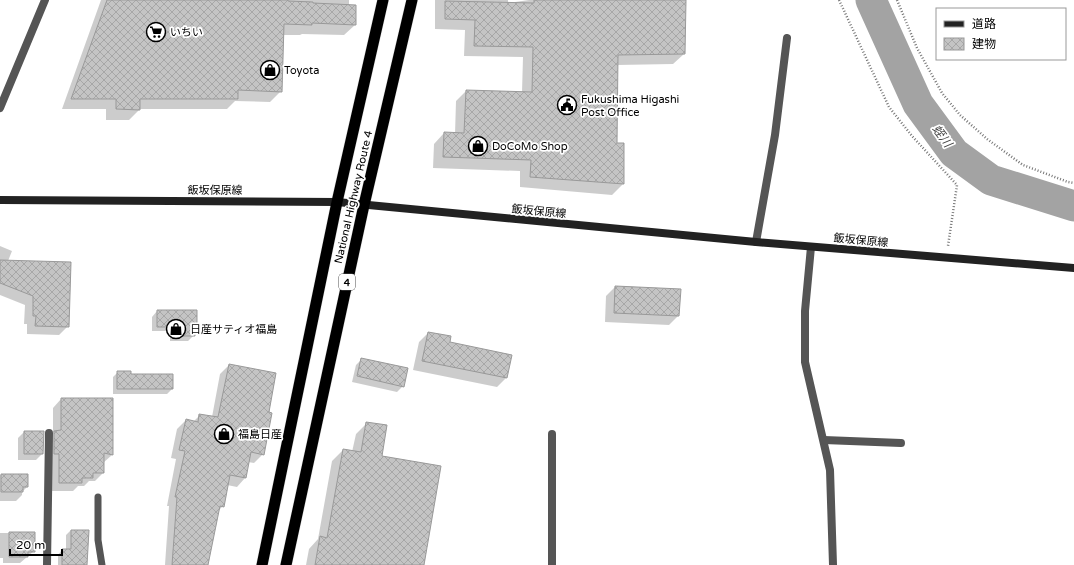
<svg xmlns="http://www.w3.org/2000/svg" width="1074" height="565" viewBox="0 0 1074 565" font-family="'Varela Round','Noto Sans JP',sans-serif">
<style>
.shadow{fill:#0003}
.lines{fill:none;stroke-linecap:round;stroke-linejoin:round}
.river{stroke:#a3a3a3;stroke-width:31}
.building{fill:url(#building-cross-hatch);stroke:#999}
.trunk-casing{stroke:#dbdbdb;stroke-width:12}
.path{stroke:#777;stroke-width:2.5;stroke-dasharray:1 2;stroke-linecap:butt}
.service{stroke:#555;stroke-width:7}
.minor{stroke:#555;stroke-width:8}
.tertiary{stroke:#555;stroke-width:8}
.secondary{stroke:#222;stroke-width:8}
.trunk{stroke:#000;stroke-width:11}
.labels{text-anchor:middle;stroke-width:3.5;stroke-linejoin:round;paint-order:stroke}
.shield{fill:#fff;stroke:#4c4c4c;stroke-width:1}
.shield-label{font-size:10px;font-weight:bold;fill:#000}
.poi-label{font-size:11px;fill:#000;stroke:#fff;text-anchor:start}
.street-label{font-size:11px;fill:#000;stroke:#fff}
.water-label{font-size:12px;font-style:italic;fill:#444;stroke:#fff}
</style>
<defs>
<pattern id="building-cross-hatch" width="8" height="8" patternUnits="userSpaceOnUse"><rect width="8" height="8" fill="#c4c4c4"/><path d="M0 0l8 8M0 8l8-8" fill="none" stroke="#a7a7a7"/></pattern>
</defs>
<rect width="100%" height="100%" fill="#fff"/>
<g class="shadow">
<polygon points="101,0 349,0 349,5 355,25 344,35 302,34 300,35 283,35 281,91 270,102 235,101 227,109 140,109 129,120 106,120 106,109 62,109"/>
<polygon points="435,0 508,0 508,3 529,0 685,0 684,54 673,64 617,65 616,144 623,144 623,184 612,195 520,187 520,171 433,168 434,144 444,133 455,134 456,101 466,91 522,92 523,57 464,56 465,30 435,29"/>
<polygon points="0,246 12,251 8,261 68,326 59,335 27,334 27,324 24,324 25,305 0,295"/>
<polygon points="615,287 678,316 669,325 605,322 606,296"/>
<polygon points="157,311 194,328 194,335 188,341 170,341 170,331 152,331 152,317"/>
<polygon points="428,333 449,343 511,355 506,378 497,387 413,370 419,342"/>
<polygon points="362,359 403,386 397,392 352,382 356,365"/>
<polygon points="229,365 267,413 263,454 254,463 248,462 245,478 237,487 227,485 223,506 218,511 207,565 165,565 169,506 167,506 176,459 171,458 177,429 186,420 193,422 200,415 212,417 220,374"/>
<polygon points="118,372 130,375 172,375 172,389 167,394 113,394 113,377"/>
<polygon points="61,399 112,399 112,455 103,463 103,473 95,481 89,481 84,486 78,486 73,491 51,491 46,440 53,433 53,408"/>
<polygon points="367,423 423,565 306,565 309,549 318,539 332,461 343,450 352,452 356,434"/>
<polygon points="24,432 42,454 36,460 18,460 18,438"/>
<polygon points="0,475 27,475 27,487 22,492 22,495 16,501 0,501"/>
<polygon points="71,530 88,530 86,565 58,565 58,555 62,550 66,550 66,535"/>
<polygon points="0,533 34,533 34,551 20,563 3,563 3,558 0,558"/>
</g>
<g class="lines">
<polyline class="river" points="871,0 918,104 954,153 991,180 1074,206"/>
</g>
<g class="building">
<polygon points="107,0 288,0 288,1 313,2 313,3 356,5 356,25 312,23 312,25 284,24 282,92 238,90 238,99 140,99 140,110 116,109 116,99 71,99"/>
<polygon points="534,0 686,0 685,54 618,55 617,143 624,143 624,184 530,177 531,160 443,157 444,132 464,133 466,90 532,92 533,47 474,46 475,20 445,19 445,1 534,3"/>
<polygon points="0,260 71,262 69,327 35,326 36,316 33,316 33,296 0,283"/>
<polygon points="615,286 681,289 679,316 614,313"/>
<polygon points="157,310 197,310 197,327 195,327 195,336 175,336 175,327 157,327"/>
<polygon points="428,332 451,336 450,342 512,355 507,378 422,361"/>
<polygon points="361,358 408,368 404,387 357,376"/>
<polygon points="229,364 276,373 269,412 272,413 264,455 251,452 246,478 230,475 224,507 220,506 208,565 172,565 177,497 175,497 185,451 179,450 186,419 198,422 199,414 218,417"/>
<polygon points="117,371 131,371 131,374 173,374 173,389 117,389"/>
<polygon points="61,398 113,398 113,455 104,453 104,473 93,473 93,478 82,478 82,483 59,483 59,454 54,454 54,431 61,430"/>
<polygon points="366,422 387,425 382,456 441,466 424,565 315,565 320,536 327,538 343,449 361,452"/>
<polygon points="24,431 44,431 43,454 24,454"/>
<polygon points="1,474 28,474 28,487 23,487 23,492 1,492"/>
<polygon points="71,530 89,530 87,565 62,565 62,549 71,549"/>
<polygon points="9,532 35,532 35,552 28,552 28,557 9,557"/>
</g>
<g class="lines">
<g class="trunk-casing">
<g id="trunk">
<polyline points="262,565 337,202 383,0"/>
<polyline points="286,565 364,205 412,0"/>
</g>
</g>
<g class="path">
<polyline points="839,0 889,107 912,136 957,185 948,246"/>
<polyline points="897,0 917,48 942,93 960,115 987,139 1023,165 1068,182 1074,183"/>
</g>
<polyline class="service" points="98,497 98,540 102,565"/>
<g class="minor">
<polyline points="756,242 775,135 787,38"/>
<polyline points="811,247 805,311 805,362 830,470 833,565"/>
<polyline points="552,434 552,565"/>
<polyline points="824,440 901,443"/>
<polyline points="47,565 49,433"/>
</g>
<polyline class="tertiary" points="0,108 45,0"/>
<polyline class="secondary" points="0,200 337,202 756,242 1074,268"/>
<use href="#trunk" class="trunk"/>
</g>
<defs>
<g id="supermarket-ring" transform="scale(1)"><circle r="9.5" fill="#fff" stroke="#000" stroke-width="1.5"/><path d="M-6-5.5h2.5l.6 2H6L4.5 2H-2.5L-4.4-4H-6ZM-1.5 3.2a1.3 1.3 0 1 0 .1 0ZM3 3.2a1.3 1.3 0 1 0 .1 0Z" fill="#000"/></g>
<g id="shop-ring" transform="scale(1)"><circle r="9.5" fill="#fff" stroke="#000" stroke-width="1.5"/><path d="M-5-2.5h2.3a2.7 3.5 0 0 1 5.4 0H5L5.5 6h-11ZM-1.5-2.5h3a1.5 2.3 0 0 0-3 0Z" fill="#000"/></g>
<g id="civic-ring" transform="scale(1)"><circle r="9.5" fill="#fff" stroke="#000" stroke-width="1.5"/><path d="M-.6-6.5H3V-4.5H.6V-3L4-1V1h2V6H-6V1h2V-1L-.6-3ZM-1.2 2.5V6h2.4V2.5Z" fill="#000"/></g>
</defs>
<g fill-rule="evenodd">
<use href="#supermarket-ring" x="156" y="32"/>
<use href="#shop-ring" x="270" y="70"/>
<use href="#civic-ring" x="567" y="105"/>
<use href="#shop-ring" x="478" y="146"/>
<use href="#shop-ring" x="176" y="329"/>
<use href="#shop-ring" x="224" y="434"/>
</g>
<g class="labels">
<rect class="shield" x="339" y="274" width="16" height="16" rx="3"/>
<g class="shield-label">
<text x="347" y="286">4</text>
</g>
<g class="poi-label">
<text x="170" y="36">いちい</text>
<text x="284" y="74">Toyota</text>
<text x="581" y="103">Fukushima Higashi<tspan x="581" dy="13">Post Office</tspan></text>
<text x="492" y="150">DoCoMo Shop</text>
<text x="190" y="333">日産サティオ福島</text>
<text x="238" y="438">福島日産</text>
</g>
<g class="street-label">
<text x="215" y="194">飯坂保原線</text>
<text transform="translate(353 197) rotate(-77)" y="4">National Highway Route 4</text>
<text transform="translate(539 211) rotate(5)" y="4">飯坂保原線</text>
<text transform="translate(861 240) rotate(5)" y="4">飯坂保原線</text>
</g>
<g class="water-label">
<text transform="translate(942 136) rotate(53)" y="4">蛭川</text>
</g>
</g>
<rect x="936" y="8" width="130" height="52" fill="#ffffff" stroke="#999999"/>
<rect x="944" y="21" width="20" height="6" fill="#222222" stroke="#999999"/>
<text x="972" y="28" font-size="12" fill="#000000">道路</text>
<rect x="944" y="38" width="20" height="12" fill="url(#building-cross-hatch)" stroke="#999999"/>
<text x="972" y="48" font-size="12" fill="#000000">建物</text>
<path d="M10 549v6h52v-6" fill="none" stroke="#000000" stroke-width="2"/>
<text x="16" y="549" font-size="12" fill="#000000" stroke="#ffffff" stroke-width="3" paint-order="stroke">20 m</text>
</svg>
